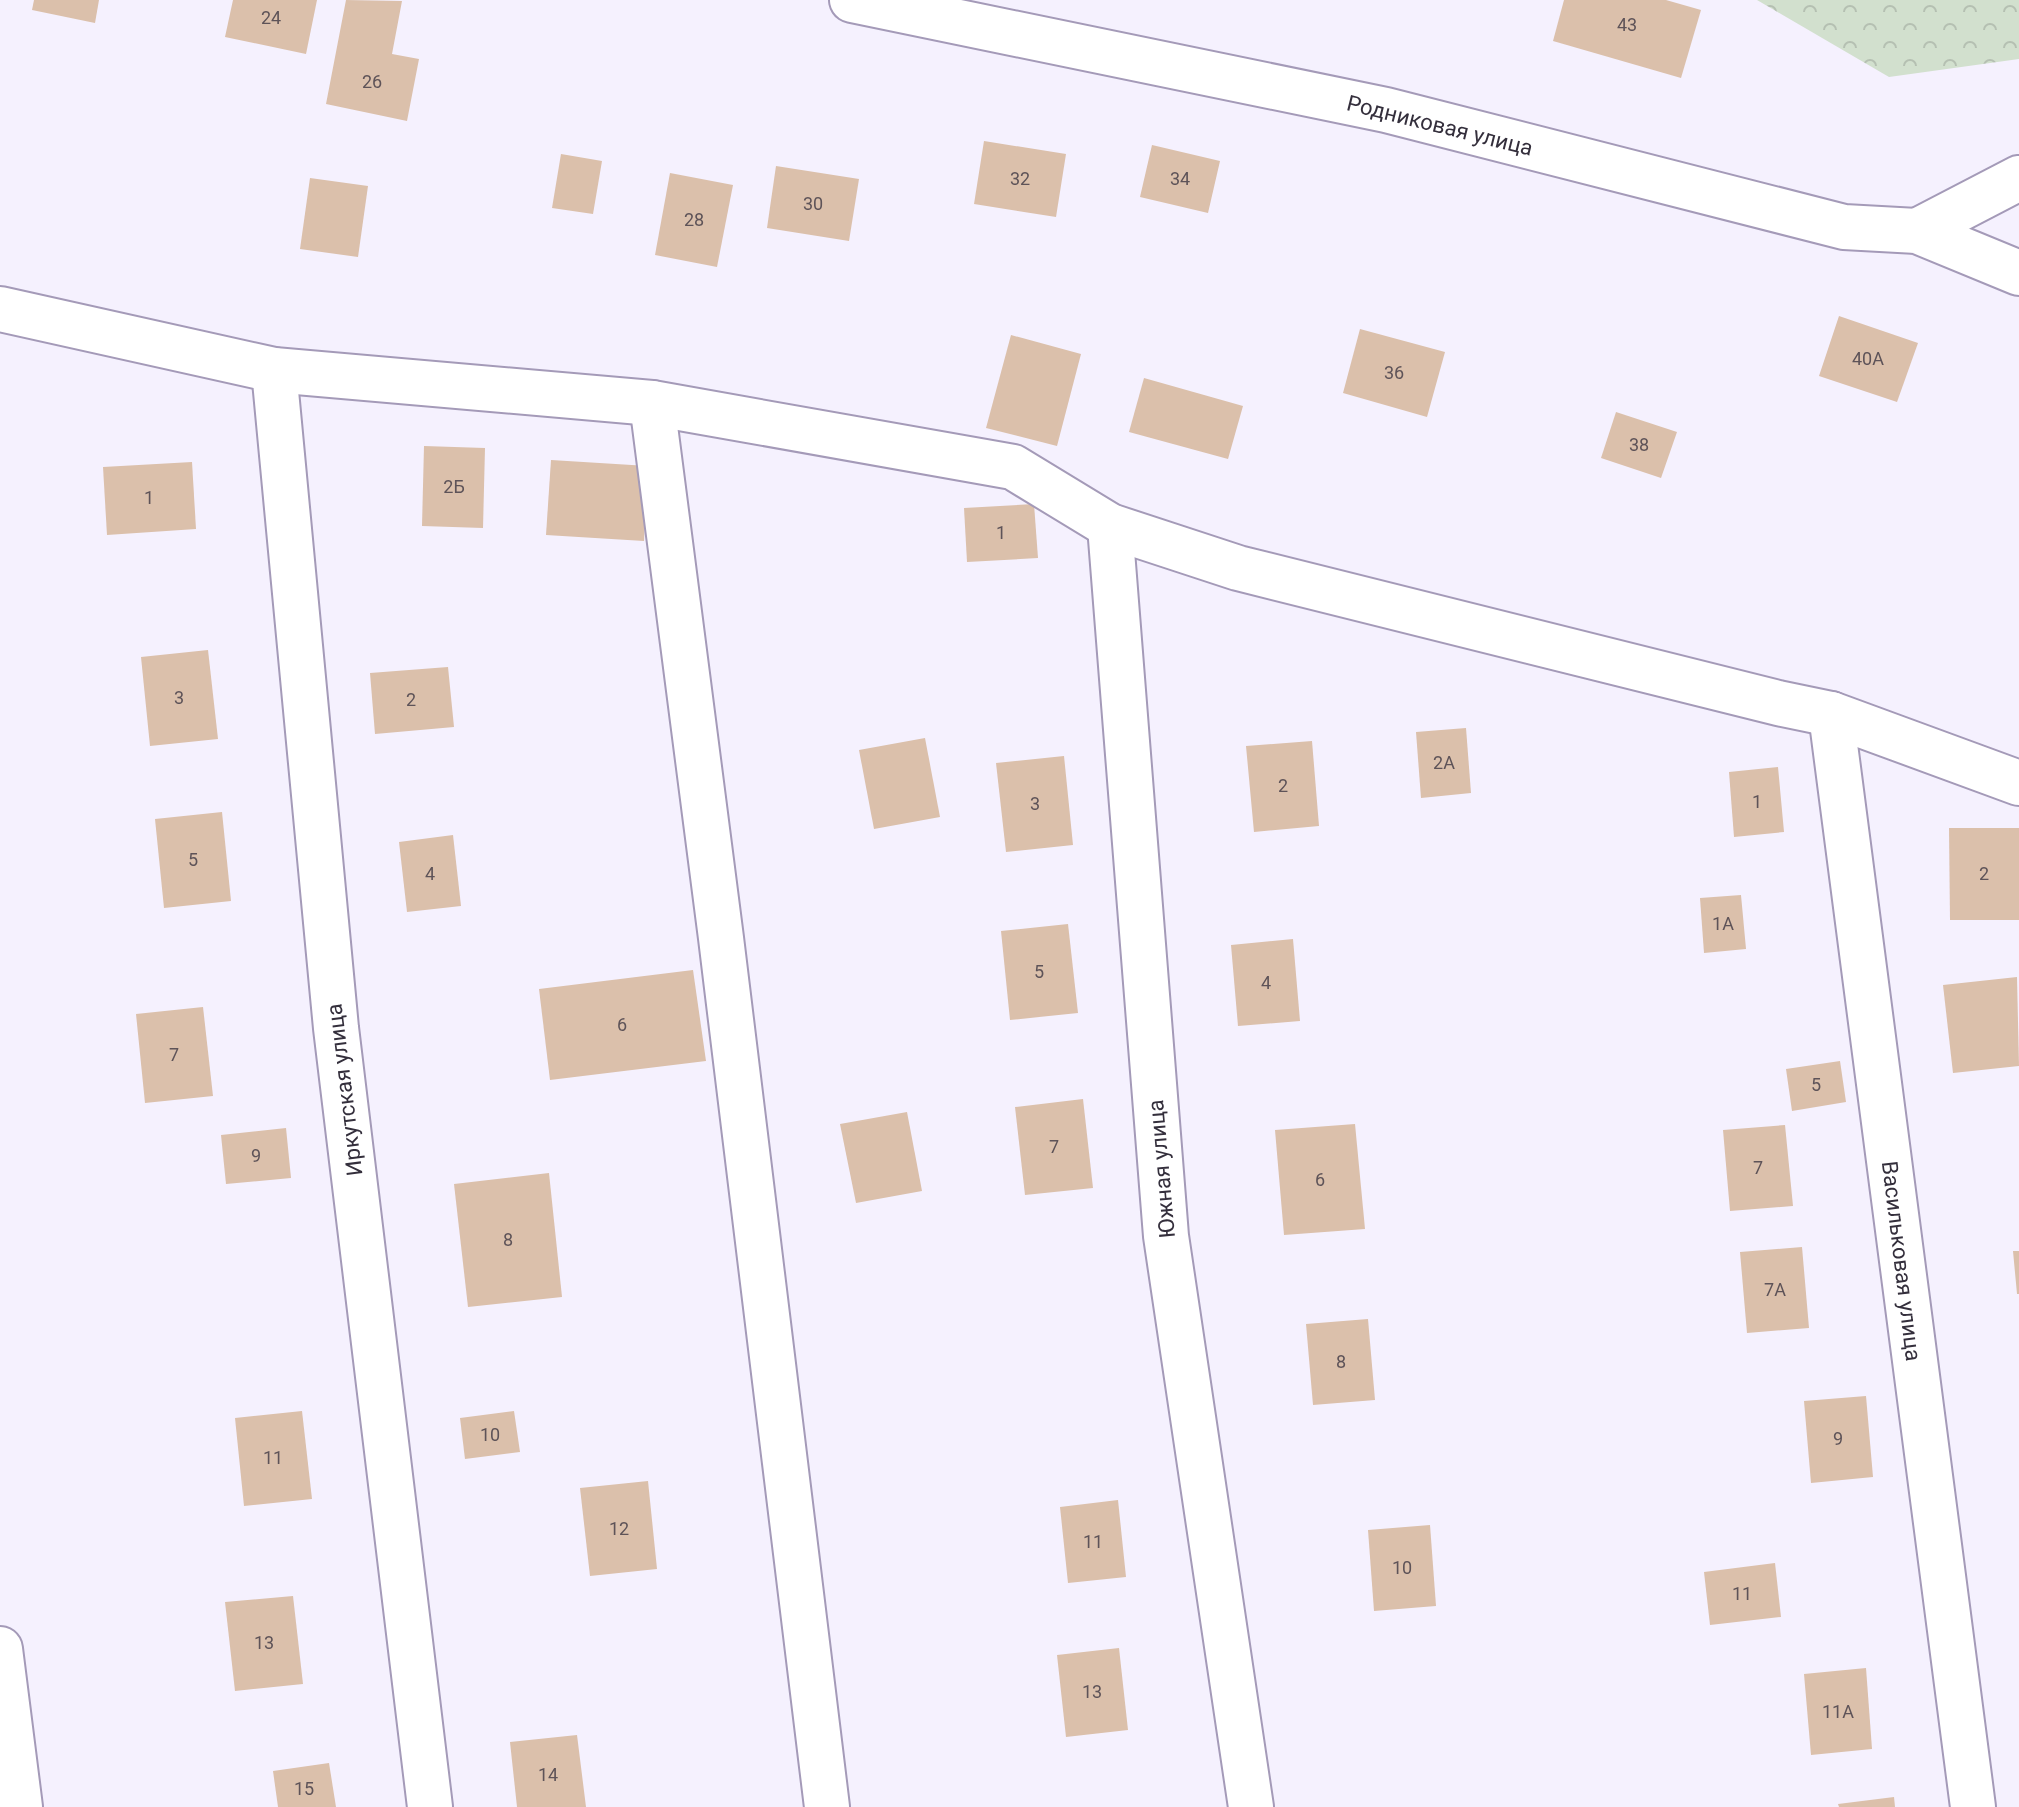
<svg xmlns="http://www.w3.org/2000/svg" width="2019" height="1807" viewBox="0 0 2019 1807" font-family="Roboto,sans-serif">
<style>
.forest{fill:url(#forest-crowns)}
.building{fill:#dbc0ab}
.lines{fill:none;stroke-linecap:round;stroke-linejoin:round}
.minor-casing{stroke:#a49ab8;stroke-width:48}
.minor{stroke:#fff;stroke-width:44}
.labels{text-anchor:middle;stroke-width:8;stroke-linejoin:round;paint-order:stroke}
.number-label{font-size:18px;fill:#5e5358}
.street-label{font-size:22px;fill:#342f3c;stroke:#fff}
</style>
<defs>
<pattern id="forest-crowns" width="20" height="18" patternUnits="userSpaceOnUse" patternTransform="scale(2)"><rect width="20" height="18" fill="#d2e0ce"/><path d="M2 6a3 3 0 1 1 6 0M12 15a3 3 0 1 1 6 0" fill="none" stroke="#b5c0b2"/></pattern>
</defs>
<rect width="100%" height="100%" fill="#f5f1fe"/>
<polygon class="forest" points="1757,0 2019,0 2019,59 1889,77"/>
<g class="building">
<polygon points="34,0 99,0 95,23 32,10"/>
<polygon points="233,0 317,0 306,54 225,37"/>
<polygon points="346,0 402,1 392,54 419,59 407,121 326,104"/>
<polygon points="1564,0 1666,0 1701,10 1681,78 1553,41"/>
<polygon points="984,141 1066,154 1056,217 974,204"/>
<polygon points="1152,145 1220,161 1208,213 1140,197"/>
<polygon points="561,154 602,161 593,214 552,208"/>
<polygon points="776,166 859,179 849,241 767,228"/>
<polygon points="670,173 733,185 717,267 655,255"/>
<polygon points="310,178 368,186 358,257 300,249"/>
<polygon points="1839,316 1918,343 1897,402 1819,376"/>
<polygon points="1360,329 1445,352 1427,417 1343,393"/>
<polygon points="1011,335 1081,354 1057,446 986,428"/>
<polygon points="1144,378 1243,406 1228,459 1129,432"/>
<polygon points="1616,412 1677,432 1661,478 1601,458"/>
<polygon points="424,446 485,448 483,528 422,526"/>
<polygon points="551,460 648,466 644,541 546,535"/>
<polygon points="192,462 196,529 107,535 103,467"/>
<polygon points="1034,504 1038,558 967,562 964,508"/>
<polygon points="208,650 218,739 150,746 141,657"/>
<polygon points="448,667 454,727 375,734 370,673"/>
<polygon points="1466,728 1471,793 1421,798 1416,732"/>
<polygon points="925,738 940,817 874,829 859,750"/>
<polygon points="1312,741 1319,826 1254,832 1246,746"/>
<polygon points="1064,756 1073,845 1006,852 996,763"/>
<polygon points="1778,767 1784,832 1734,837 1729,772"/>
<polygon points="222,812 231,901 164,908 155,819"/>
<polygon points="1949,828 2019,828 2019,920 1950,920"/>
<polygon points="453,835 461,906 407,912 399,842"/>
<polygon points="1741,895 1746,949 1704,953 1700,898"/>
<polygon points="1068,924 1078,1013 1010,1020 1001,931"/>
<polygon points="1293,939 1300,1021 1238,1026 1231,945"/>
<polygon points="693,970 706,1061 550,1080 539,989"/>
<polygon points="2017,977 2019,1066 1953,1073 1943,985"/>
<polygon points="203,1007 213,1096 145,1103 136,1014"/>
<polygon points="1840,1061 1846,1102 1792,1111 1786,1069"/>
<polygon points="1083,1099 1093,1188 1025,1195 1015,1107"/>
<polygon points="907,1112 922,1191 856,1203 840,1124"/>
<polygon points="1355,1124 1365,1229 1284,1235 1275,1130"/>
<polygon points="1785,1125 1793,1206 1730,1211 1723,1130"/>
<polygon points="286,1128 291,1178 226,1184 221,1135"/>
<polygon points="549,1173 562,1297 468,1307 454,1184"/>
<polygon points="1802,1247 1809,1328 1747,1333 1740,1252"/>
<polygon points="2013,1251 2019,1251 2019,1294 2017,1294"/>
<polygon points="1368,1319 1375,1400 1313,1405 1306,1324"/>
<polygon points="1866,1396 1873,1477 1811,1483 1804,1401"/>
<polygon points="302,1411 312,1499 244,1506 235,1418"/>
<polygon points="514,1411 520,1452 465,1459 460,1418"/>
<polygon points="648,1481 657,1569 590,1576 580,1488"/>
<polygon points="1118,1500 1126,1577 1068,1583 1060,1507"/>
<polygon points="1430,1525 1436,1606 1374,1611 1368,1530"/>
<polygon points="1775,1563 1781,1617 1710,1625 1704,1572"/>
<polygon points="293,1596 303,1684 235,1691 225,1602"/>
<polygon points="1119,1648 1128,1730 1066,1737 1057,1655"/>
<polygon points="1866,1668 1872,1749 1811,1755 1804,1674"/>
<polygon points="577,1735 586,1807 517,1807 510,1742"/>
<polygon points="329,1763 336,1807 278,1807 273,1771"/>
<polygon points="1894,1797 1895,1807 1839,1807 1838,1804"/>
</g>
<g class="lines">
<g class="minor-casing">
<g id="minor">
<polyline points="852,0 1386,110 1844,227 1917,231 2019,273"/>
<polyline points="1917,231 2019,178"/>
<polyline points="0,309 274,370 652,403 1013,467 1110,526 1238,568 1778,703 1831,714 2019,783"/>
<polyline points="274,370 336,1028 430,1807"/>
<polyline points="652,403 721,938 827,1807"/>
<polyline points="1110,526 1166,1236 1251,1807"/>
<polyline points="1831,714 1973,1807"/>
<polyline points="0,1649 20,1807"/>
</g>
</g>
<use href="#minor" class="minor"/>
</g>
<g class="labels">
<g class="number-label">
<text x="271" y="24">24</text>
<text x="1627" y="31">43</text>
<text x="372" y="88">26</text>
<text x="1020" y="185">32</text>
<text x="1180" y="185">34</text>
<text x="813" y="210">30</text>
<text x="694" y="226">28</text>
<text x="1868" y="365">40А</text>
<text x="1394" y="379">36</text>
<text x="1639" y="451">38</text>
<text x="454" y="493">2Б</text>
<text x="149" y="504">1</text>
<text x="1001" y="539">1</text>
<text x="179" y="704">3</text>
<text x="411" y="706">2</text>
<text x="1444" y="769">2А</text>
<text x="1283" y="792">2</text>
<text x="1757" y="808">1</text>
<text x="1035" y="810">3</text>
<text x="193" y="866">5</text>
<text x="430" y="880">4</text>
<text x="1984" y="880">2</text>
<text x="1723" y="930">1А</text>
<text x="1039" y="978">5</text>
<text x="1266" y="989">4</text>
<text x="622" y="1031">6</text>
<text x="174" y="1061">7</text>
<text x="1816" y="1091">5</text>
<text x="1054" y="1153">7</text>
<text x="256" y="1162">9</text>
<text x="1758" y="1174">7</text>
<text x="1320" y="1186">6</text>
<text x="508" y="1246">8</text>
<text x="1775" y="1296">7А</text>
<text x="1341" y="1368">8</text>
<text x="490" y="1441">10</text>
<text x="1838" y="1445">9</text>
<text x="273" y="1464">11</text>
<text x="619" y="1535">12</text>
<text x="1093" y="1548">11</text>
<text x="1402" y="1574">10</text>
<text x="1742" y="1600">11</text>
<text x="264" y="1649">13</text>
<text x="1092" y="1698">13</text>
<text x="1838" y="1718">11А</text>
<text x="548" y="1781">14</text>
<text x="304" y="1795">15</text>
</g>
<g class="street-label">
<text transform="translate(1440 125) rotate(14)" y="8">Родниковая улица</text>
<text transform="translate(344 1090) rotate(-97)" y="8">Иркутская улица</text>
<text transform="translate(1161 1169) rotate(-95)" y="8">Южная улица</text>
<text transform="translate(1902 1261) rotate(83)" y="8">Васильковая улица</text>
</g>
</g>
</svg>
